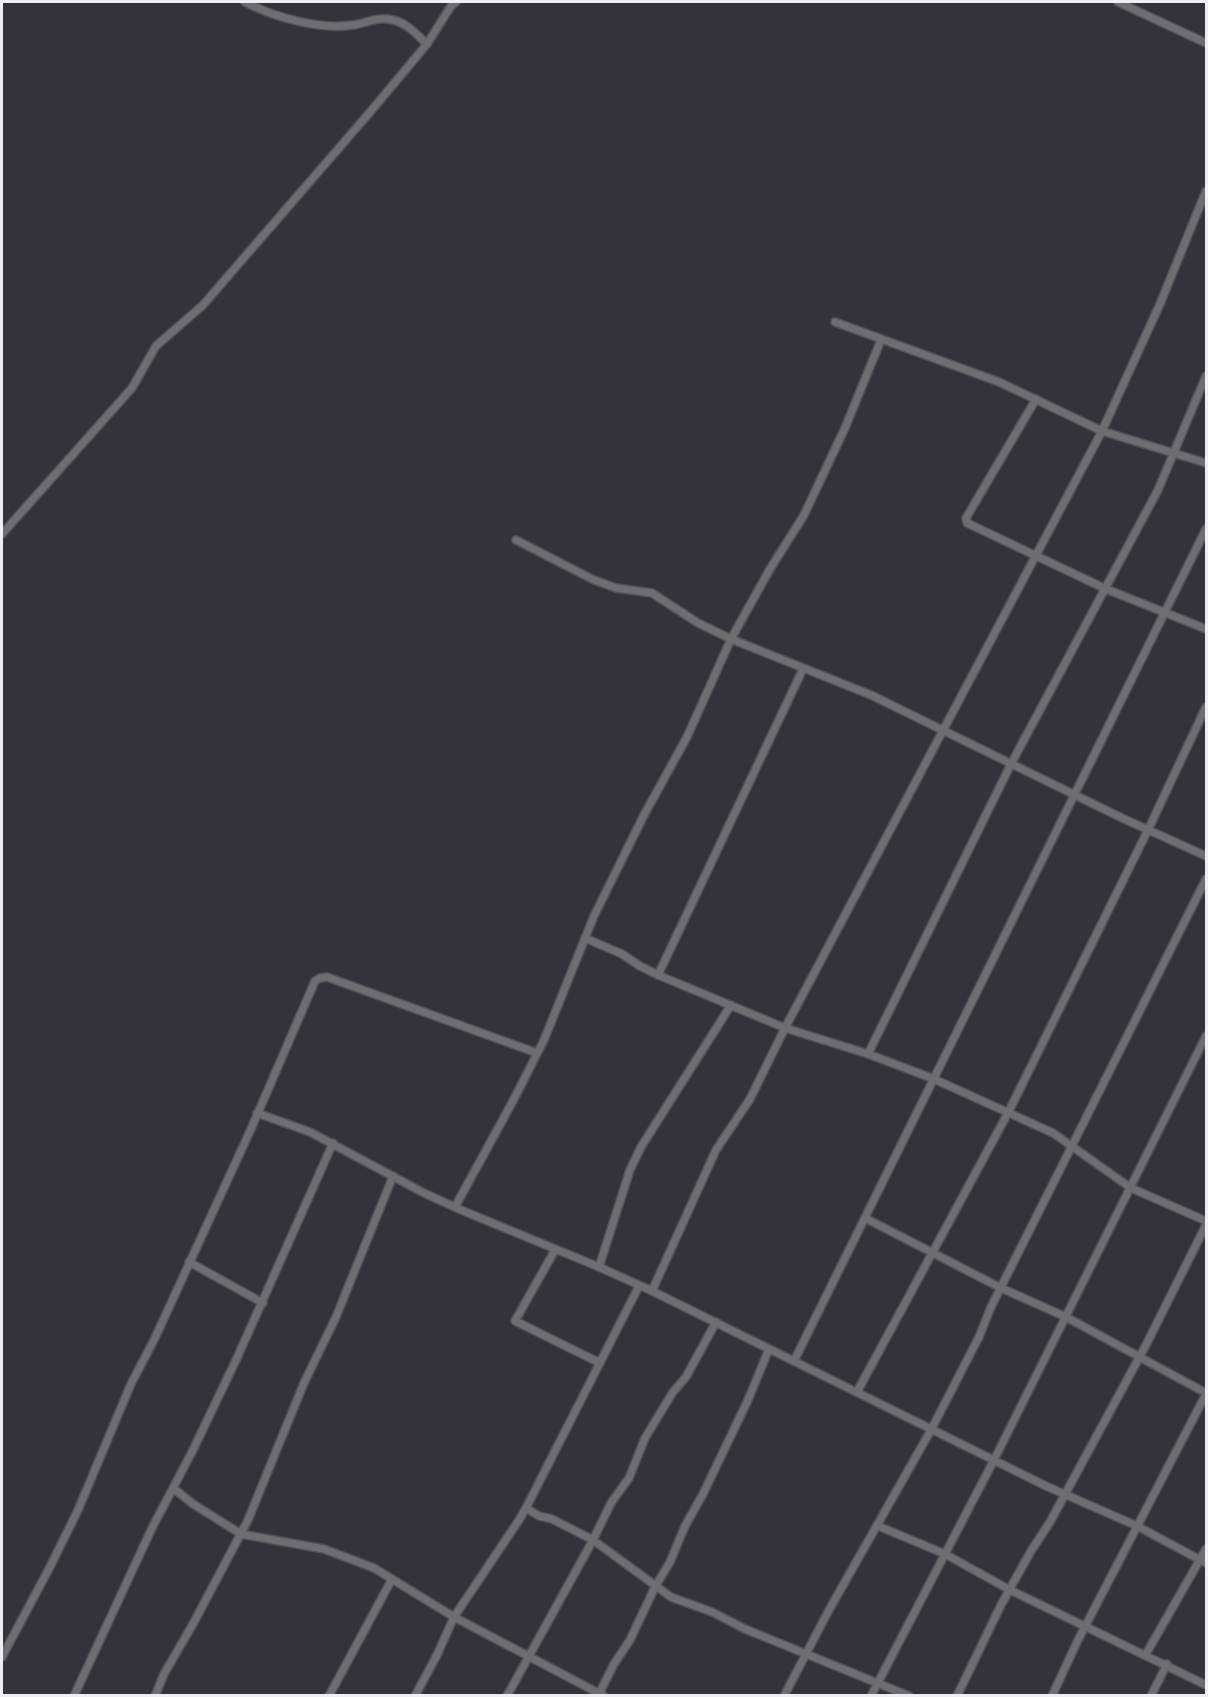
<svg xmlns="http://www.w3.org/2000/svg" width="1208" height="1697" viewBox="0 0 1208 1697" font-family="Montserrat,sans-serif">
<style>
.lines{fill:none;stroke-linecap:round;stroke-linejoin:round}
.minor-casing{stroke:#525157;stroke-width:10}
.minor{stroke:#6e6e71;stroke-width:7}
</style>
<rect width="100%" height="100%" fill="#343339"/>
<g class="lines">
<g class="minor-casing">
<g id="minor">
<path d="M245,2c28,15 75,28 108,23 14,-2 25,-9 40,-5 14,3 24,15 34,24"/>
<polyline points="1118,2 1206,43"/>
<polyline points="835,322 999,382 1102,431 1206,463"/>
<polyline points="1036,399 969,513 966,518 967,523 1106,589 1206,629"/>
<polyline points="2,534 132,388 156,346 203,305 371,111 427,44 451,6 456,2"/>
<polyline points="516,540 594,580 616,588 652,593 698,623 731,639 871,695 1122,818 1206,856"/>
<polyline points="585,938 622,954 640,966 658,975 785,1028 868,1054 934,1079 1053,1133 1131,1188 1206,1221"/>
<polyline points="658,975 803,669"/>
<polyline points="868,1054 1011,764 1158,490 1206,376"/>
<polyline points="257,1113 310,1132 424,1193 461,1210 599,1267 652,1291 716,1150 750,1099 785,1028 1102,431 1160,304 1206,191"/>
<polyline points="455,1207 513,1101 544,1040 594,916 644,815 687,737 731,639 770,569 804,515 845,428 881,340"/>
<polyline points="865,1218 1001,1288 1066,1317 1206,1393"/>
<polyline points="555,1250 515,1321 600,1363"/>
<polyline points="189,1262 263,1303"/>
<polyline points="599,1267 630,1170 641,1147 731,1005"/>
<polyline points="652,1291 1046,1486 1137,1526 1206,1563"/>
<polyline points="794,1361 1206,529"/>
<polyline points="857,1392 1008,1113 1148,830 1206,707"/>
<polyline points="173,1488 193,1504 241,1534 324,1549 374,1568 454,1617 604,1696"/>
<polyline points="526,1508 639,1286"/>
<polyline points="878,1526 945,1554 1010,1590 1206,1685"/>
<polyline points="1146,1654 1206,1549"/>
<polyline points="2,1657 51,1565 78,1510 131,1384 155,1338 251,1129 315,981 320,978 327,977 537,1053"/>
<polyline points="74,1696 152,1528 193,1450 237,1358 333,1143"/>
<polyline points="155,1696 164,1674 193,1624 248,1520 304,1383 336,1317 393,1176"/>
<polyline points="329,1696 392,1579"/>
<polyline points="415,1696 437,1655 454,1617 519,1520 526,1508 539,1516 552,1519 593,1540 671,1597 712,1612 745,1629 909,1696"/>
<polyline points="507,1696 593,1540 611,1503 629,1478 645,1438 673,1392 686,1377 716,1322"/>
<polyline points="598,1696 614,1664 630,1640 655,1587 670,1562 685,1526 703,1494 748,1400 769,1349"/>
<polyline points="784,1696 829,1610 931,1430 979,1337 991,1307 1206,879"/>
<polyline points="871,1696 994,1460 1206,1036"/>
<polyline points="957,1696 1001,1605 1031,1551 1050,1522 1146,1345 1206,1225"/>
<polyline points="1052,1696 1077,1642 1206,1394"/>
<polyline points="1151,1696 1167,1664"/>
</g>
</g>
<use href="#minor" class="minor"/>
</g>
<rect width="1208" height="1697" fill="none" stroke="#efeef2" stroke-width="6"/>
</svg>
